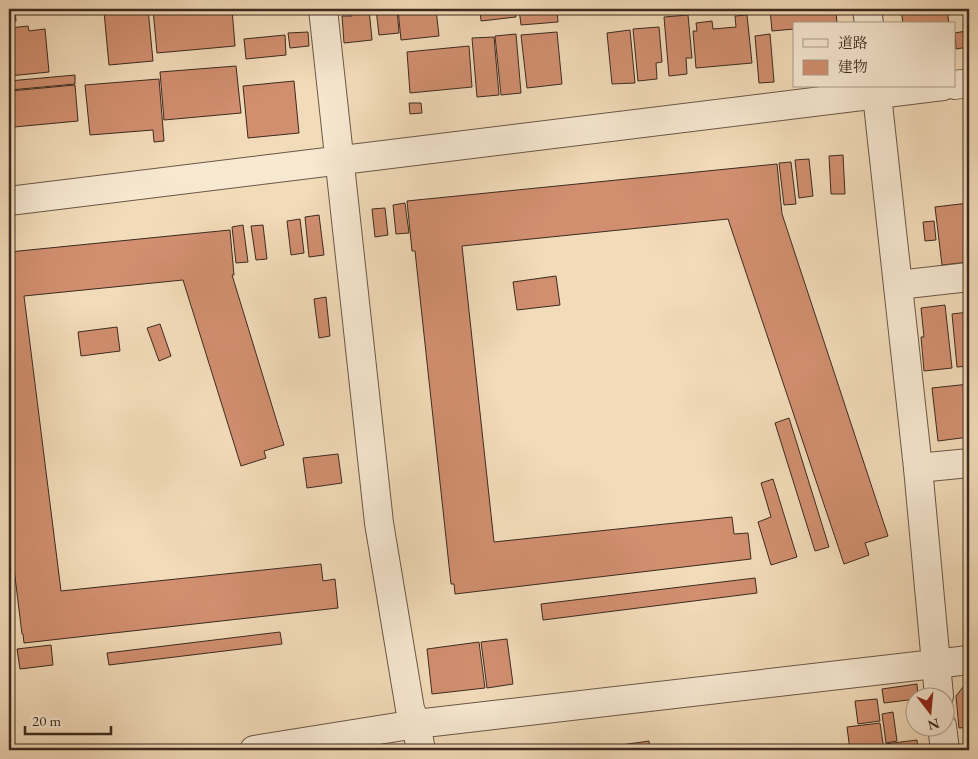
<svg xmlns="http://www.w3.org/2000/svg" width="978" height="759" viewBox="0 0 978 759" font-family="'EB Garamond','Noto Serif JP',serif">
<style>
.building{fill:#d18f70;stroke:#3c2b1e}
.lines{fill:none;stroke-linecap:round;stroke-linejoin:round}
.minor-casing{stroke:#6a5745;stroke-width:30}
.minor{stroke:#f7e8d2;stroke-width:28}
</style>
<rect width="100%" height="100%" fill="#f2dbb9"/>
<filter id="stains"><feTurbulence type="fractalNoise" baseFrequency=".004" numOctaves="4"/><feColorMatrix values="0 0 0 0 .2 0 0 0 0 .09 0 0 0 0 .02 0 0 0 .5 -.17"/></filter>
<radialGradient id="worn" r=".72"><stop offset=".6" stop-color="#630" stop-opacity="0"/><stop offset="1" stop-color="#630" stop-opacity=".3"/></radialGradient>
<g class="building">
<polygon points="9,9 15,9 16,21 9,21"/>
<polygon points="136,9 148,9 153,61 109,65 104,12"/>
<polygon points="153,9 166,9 167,13 191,11 190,9 232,9 235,46 157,53"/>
<polygon points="237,9 274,9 237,13"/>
<polygon points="364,9 369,9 372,40 344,43 342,16 352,16 351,10"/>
<polygon points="376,9 397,9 399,33 379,35"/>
<polygon points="398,9 436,9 439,36 401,40"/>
<polygon points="480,9 515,9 516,17 481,21"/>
<polygon points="519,9 557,9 558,22 521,25"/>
<polygon points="559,9 579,9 579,12 559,14"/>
<polygon points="581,9 601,9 581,12"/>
<polygon points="730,9 747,9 747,11 730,12"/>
<polygon points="770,9 836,9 837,24 794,24 794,29 772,31"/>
<polygon points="901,9 947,9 949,24 903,24"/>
<polygon points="966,9 969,9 969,28 968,28"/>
<polygon points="688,15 692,58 686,58 687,74 669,76 664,17"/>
<polygon points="747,15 752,63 696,68 693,31 697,31 696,23 712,21 713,29 736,27 735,16"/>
<polygon points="28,26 29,31 45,29 49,72 9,76 9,33 11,32 10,28"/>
<polygon points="659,27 662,62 656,63 657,79 638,81 633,29"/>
<polygon points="630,30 635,83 612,84 607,33"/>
<polygon points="966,31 968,47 956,49 955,33"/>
<polygon points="308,32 309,46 290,48 288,33"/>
<polygon points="557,32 562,84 527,88 521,35"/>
<polygon points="516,34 521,93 501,95 495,36"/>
<polygon points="770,34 774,82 759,83 755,36"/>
<polygon points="285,35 286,55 246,59 244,39"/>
<polygon points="494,37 499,95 477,97 472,38"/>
<polygon points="469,46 472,87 410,93 407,52"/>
<polygon points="236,66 241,113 164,120 160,72"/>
<polygon points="75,75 75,84 10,90 9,81"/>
<polygon points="159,79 164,141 154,142 153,130 90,135 85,85"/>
<polygon points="294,81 299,133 248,138 243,86"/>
<polygon points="75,85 78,121 14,127 10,91"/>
<polygon points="409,103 421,103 422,113 410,114"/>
<polygon points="843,155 845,194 831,194 829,156"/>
<polygon points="809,159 813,196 799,198 795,160"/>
<polygon points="791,162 796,204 784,205 779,163"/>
<polygon points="777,164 782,214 888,536 865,543 869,555 844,564 728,219 462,246 494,542 732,517 734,534 748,533 751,559 455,594 454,584 451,584 415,251 412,251 407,201"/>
<polygon points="405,203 409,233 396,234 393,205"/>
<polygon points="969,203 969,262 942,265 935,207"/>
<polygon points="385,208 388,235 375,237 372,209"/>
<polygon points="319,215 324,255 309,257 305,217"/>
<polygon points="300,219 304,253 291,255 287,221"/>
<polygon points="934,221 936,240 925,241 923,222"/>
<polygon points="243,225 248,262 236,263 232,227"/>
<polygon points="263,225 267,259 256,260 251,226"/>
<polygon points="230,230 234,275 232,275 284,445 264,451 266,458 241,466 183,280 24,296 61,591 321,564 323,581 335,579 338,608 24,643 23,634 22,634 9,528 9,252"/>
<polygon points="556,276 560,305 517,310 513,282"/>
<polygon points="326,297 330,336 319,338 314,299"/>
<polygon points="945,305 952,368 924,371 921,337 924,337 921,308"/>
<polygon points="969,312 969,366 957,367 952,314"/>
<polygon points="160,324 171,356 159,361 147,328"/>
<polygon points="117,327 120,351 81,356 78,332"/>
<polygon points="969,384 969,437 938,441 932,388"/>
<polygon points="789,418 829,547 815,551 775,423"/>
<polygon points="338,454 342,483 307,488 303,458"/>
<polygon points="773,479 797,557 771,565 758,522 771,517 761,483"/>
<polygon points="755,578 757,593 543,620 541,604"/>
<polygon points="280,632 282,644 109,665 107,653"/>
<polygon points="507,639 513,684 487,688 481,642"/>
<polygon points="479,642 485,688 432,694 427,649"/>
<polygon points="51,645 53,665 20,669 17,649"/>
<polygon points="917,684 918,696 916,696 916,699 884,703 882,689"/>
<polygon points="969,686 969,727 959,728 956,696 963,687"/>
<polygon points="877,699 880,721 858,724 855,701"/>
<polygon points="893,712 897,741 886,743 882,714"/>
<polygon points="880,723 884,750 850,750 847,727"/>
<polygon points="917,740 918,750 886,750 885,744"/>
<polygon points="649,741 650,750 621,750 621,745"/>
<polygon points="587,746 587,750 561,750 561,749"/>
</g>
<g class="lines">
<g class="minor-casing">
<g id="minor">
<polyline points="323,9 379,523 410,709 416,724 421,750"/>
<polyline points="867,9 869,24"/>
<polyline points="954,85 969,83"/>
<polyline points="876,86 918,468 939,696"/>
<polyline points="9,201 943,86"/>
<polyline points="898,285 969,277"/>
<polyline points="918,468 969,463"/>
<polyline points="942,726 945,750"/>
<polyline points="254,750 416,724 969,660"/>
</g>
</g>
<use href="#minor" class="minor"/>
</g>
<rect width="978" height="759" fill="none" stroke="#f2dbb9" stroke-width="30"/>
<rect x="10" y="10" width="958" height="739" fill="none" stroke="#3c2b1e" stroke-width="2.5"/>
<rect x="15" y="15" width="948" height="729" fill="none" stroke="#3c2b1e"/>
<rect x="793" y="22" width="162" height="65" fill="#f7e8d2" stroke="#ac9c8a"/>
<rect x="803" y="39" width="25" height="8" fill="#f7e8d2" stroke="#ac9c8a"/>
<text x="838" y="48" font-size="15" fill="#3c2b1e">道路</text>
<rect x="803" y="60" width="25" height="15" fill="#d18f70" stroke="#ac9c8a"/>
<text x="838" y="72" font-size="15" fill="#3c2b1e">建物</text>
<g transform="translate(930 712) rotate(164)"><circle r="24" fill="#f7e8d2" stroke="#ac9c8a"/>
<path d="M0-4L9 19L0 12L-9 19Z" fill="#8f2418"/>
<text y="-8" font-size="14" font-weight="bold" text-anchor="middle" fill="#3c2b1e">N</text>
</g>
<path d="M25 726v8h86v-8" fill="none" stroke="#3c2b1e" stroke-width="2.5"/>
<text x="32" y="726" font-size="15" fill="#3c2b1e" stroke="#f7e8d2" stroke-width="4" paint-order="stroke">20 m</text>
<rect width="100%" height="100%" filter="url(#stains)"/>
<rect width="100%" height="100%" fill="url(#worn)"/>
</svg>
